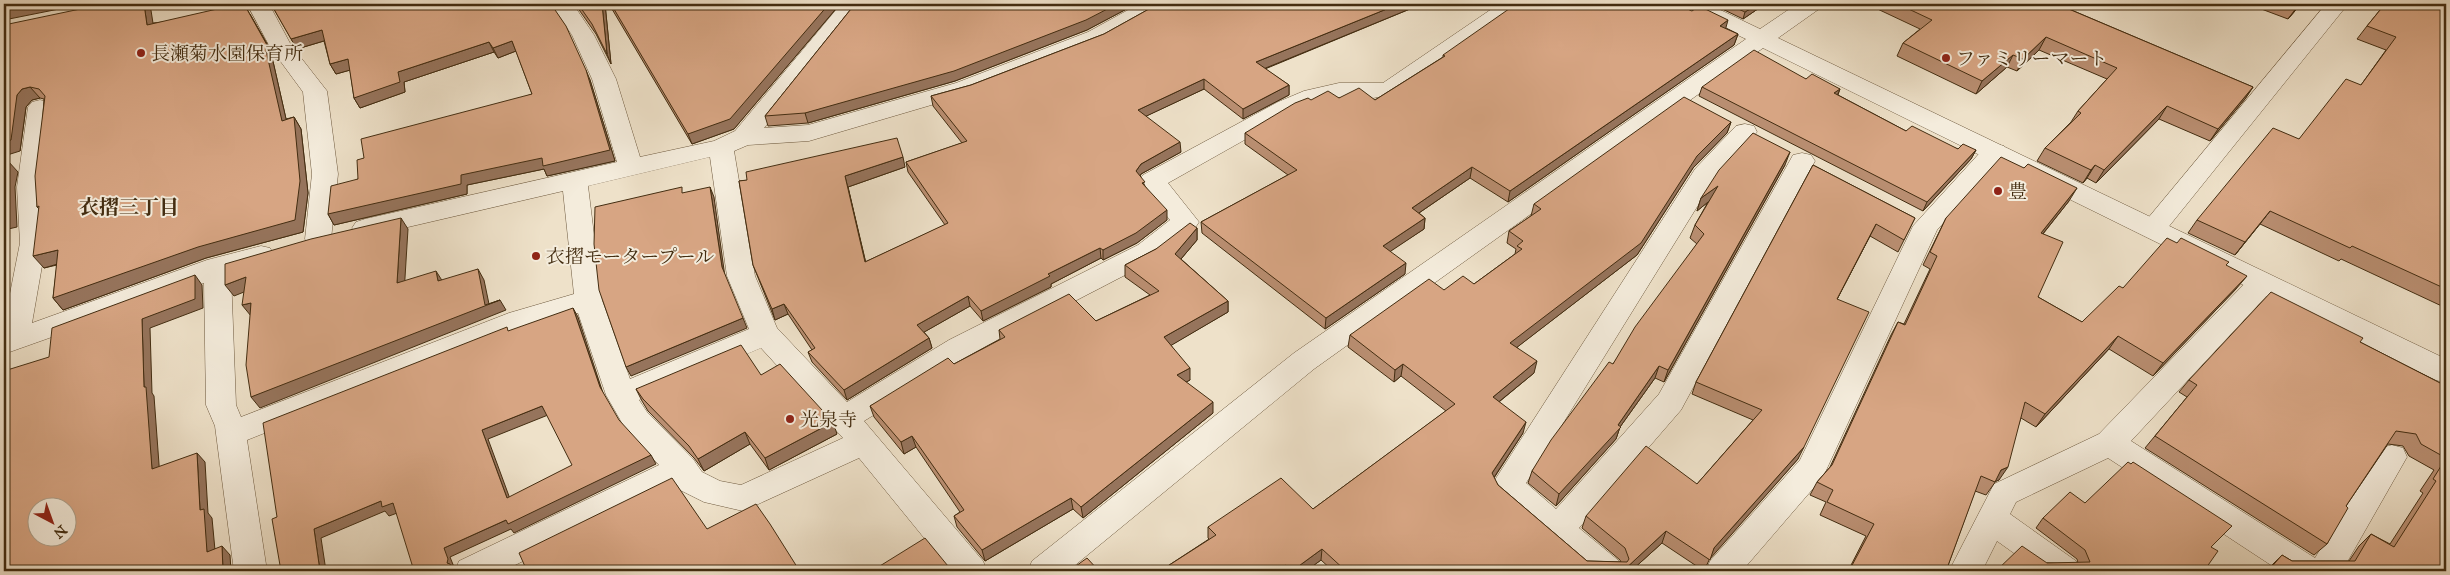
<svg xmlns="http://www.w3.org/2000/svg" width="2450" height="575" viewBox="0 0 2450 575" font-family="'IM FELL Great Primer','Noto Serif JP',serif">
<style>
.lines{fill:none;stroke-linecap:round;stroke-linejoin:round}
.minor-casing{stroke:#6e5a3f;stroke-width:1}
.tertiary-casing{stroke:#6e5a3f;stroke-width:1}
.minor{fill:#f4ecdc;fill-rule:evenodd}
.tertiary{fill:#f4ecdc;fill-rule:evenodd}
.wall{fill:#b98e71;stroke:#432d11}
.shaded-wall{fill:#96745c;stroke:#432d11}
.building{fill:#d7a583;stroke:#432d11;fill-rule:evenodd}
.poi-dot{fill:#8f2418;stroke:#f4ecdc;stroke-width:2}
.labels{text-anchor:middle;stroke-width:4;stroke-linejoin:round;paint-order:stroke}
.poi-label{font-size:19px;fill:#432d11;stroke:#f4ecdc;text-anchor:start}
.neighbourhood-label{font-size:20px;font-weight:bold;fill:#432d11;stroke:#f4ecdc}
</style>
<rect width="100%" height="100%" fill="#eee1c9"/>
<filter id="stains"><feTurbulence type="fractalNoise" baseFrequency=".004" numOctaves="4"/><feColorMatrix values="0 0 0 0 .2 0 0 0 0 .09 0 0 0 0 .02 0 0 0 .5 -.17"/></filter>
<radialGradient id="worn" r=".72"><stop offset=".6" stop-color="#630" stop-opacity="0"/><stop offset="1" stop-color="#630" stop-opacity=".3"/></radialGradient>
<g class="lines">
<g class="minor-casing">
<g id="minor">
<polygon points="247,4 269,4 291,45 327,91 338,174 331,239 327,246 318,248 309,246 305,239 312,174 303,92 270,47"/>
<path d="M551,4h22l21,31 22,44 24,78 74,-16 21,-10 106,-127h22l-99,124 44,-3 148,-42 132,-51 51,-28h27l-3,5 -59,33 -132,51 -163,48 -61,4 -14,6 21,125 22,52 70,74 102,-62 189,-95 32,-25 -31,-39 4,-6 135,-73 26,-11 35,-8h44l116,-79h25l-3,5 -124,85 -24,4 -34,-1 -20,5 -25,10 -126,71 31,39 -4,6 -39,31 -187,97 -105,65 119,140 4,10h-36l-92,-113 -116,53 -39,-9 -24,-12 -3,-5 -174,86h-48l4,-10 200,-96 -34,-37 -19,-33 -28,-82 -50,15 -281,112 20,131h-33l-19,-145 -9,-21 -2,-122 -200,71v-30l16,-81 -3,-56 11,-80 4,-5 8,-2 8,2 4,5 -9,80 3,56 -14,80 175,-63 54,-14 9,2 4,7 -4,7 -39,12 5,131 5,12 268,-104 65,-19 -11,-103 -198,46 -9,-3 -4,-6 4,-6 9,-3 252,-57 -25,-83 -20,-44zM710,157l17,119 22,53 -119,50 -28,-79 -14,-114zM761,348l82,90 -102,47 -21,-4 -18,-9 -9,-13 -46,-47 -8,-12z"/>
<path d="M758,4h23l5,6 -3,5c-12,3 -18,-1 -25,-11z"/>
<polygon points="2326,4 2348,4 2162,235 2153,238 2144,235 2140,229 2144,223"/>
<polygon points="1745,124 1754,126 1757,132 1713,181 1526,483 1556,509 1659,394 1793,155 1802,153 1811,155 1815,161 1681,410 1579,528 1619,561 1623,571 1584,571 1496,495 1491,486 1695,169 1736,126"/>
<polygon points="1995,144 2004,146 2007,152 1937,230 1823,477 1742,571 1706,571 1710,561 1800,460 1913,226 1986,146"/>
<polygon points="2262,273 2272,276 2276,283 2272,290 2131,441 2315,558 2381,448 2392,445 2403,448 2407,457 2342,571 2280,571 2108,458 2016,502 2010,514 2076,561 2080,571 2039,571 1997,541 1982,571 1949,571 1994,484 2099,434 2252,276"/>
</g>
</g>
<g class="tertiary-casing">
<polygon id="tertiary" points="1680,4 1708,4 1760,29 1797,4 1822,4 1819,9 1778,38 2446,359 2446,383 2436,380 1763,48 1314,369 1068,571 1028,571 1032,561 1294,353 1746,39 1683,9"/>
</g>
<use href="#minor" class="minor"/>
<use href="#tertiary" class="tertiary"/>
</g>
<g class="wall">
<polygon points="271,4 551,4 590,80 615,161 547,176 544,169 467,185 467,194 334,225 328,214 358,179 364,158 532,94 516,51 498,58 494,52 404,82 405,92 360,108 354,98 350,70 336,74 330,64 324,41 297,49"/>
<polygon points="575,4 605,4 611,64 596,34"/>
<polygon points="609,4 761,4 776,8 782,6 782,4 840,4 734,129 692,144"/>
<polygon points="855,4 1136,4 1087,30 955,81 808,123 768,126 765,116"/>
<polygon points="1158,4 1422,4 1265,69 1289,85 1289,95 1243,119 1204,89 1146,116 1181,152 1141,174 1140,176 1145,186 1167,220 1137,243 1103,260 1101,258 1051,284 1051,287 983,321 970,306 924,332 929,338 932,348 847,400 812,362 808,352 812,350 788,314 775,320 753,265 739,181 905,167 848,187 865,262 945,225 908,172 906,162 962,143 933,106 931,96 971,85 1104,34"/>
<polygon points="1715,4 1765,4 1743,19 1714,5"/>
<polygon points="1869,4 2074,4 2069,9 2253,87 2245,99 2210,141 2159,119 2096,183 2087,178 2083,183 2037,161 2045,148 2071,122 2078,111 2107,79 2039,50 2017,71 2007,67 1976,94 1897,56 1903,43 1920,29 1869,5"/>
<polygon points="2248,4 2301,4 2288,19"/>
<polygon points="2380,4 2446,4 2446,308 2341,259 2339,261 2260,224 2235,255 2188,233 2197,220 2299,139 2361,85 2386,50 2357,39 2367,26 2384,5"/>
<polygon points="250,14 274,56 272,57 286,119 294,117 301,129 308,193 303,232 206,258 63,310 53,298 57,265 44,268 39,209 37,207 44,99 40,98 32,100 26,107 20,151 4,25 153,23"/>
<polygon points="1726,28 1738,34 1734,45 1508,202 1470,178 1419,213 1425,218 1424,229 1390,251 1405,274 1325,329 1202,233 1201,222 1288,175 1245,144 1245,133 1339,98 1375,100 1443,57 1443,55"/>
<polygon points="1806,79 1840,89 1838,95 1906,131 1958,149 1976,150 1971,159 1923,211 1699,96 1702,87"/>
<polygon points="1731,122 1727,133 1693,168 1637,255 1517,347 1534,373 1499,402 1523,433 1494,478 1498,485 1587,561 1621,562 1620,560 1582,528 1586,516 1697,484 1753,420 1692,394 1696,382 1813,165 1915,218 1898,252 1870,236 1837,299 1798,459 1710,558 1704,571 1662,543 1631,571 1333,571 1321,560 1306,571 1160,571 1209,539 1208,538 1208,527 1313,509 1446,411 1401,376 1394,382 1348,347 1350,335 1444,290 1474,284 1515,254 1516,249 1507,243 1509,231 1531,216 1534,204"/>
<polygon points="1785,165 1664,382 1655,378 1620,427 1616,439 1556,506 1528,483 1532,471 1613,364 1697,244 1690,238 1695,225 1708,202 1697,211 1701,198"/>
<polygon points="2024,168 2069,201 2043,234 2038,297 2082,322 2177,243 2226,265 2236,289 2153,376 2109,349 2036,427 2021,418 1999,480 1996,481 1986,495 1975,491 1946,571 1848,571 1866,536 1820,515 1826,502 1810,495 1817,482 1830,467 1891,335 1898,322 1904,324 1930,269 1923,265 1946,218"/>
<polygon points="1197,228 1197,240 1181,259 1228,301 1228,312 1171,345 1190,380 1186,382 1213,413 1083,518 1073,509 985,561 957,527 954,516 960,512 916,447 904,454 874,417 870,406 954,364 1000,339 999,330 1096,321 1150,295 1125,277 1125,265"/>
<polygon points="2360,342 2446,386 2446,571 2266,571 2282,555 2292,561 2349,561 2359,546 2371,534 2390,544 2423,493 2420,491 2434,470 2409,456 2403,446 2388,444 2346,506 2327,544 2314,555 2145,448 2187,397 2179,392 2189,380"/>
<polygon points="761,375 837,434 769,470 750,444 704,471 694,458 648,411 642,401 636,389"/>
<polygon points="2085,503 2211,547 2204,571 2047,563 2078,563 2077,559 2036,528 2043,518"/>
</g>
<g class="shaded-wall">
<polygon points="20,4 84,4 4,20 4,7"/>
<polygon points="144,4 150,4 155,36 147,25"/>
<polygon points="244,4 274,56 272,57 289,132 282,121"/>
<polygon points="602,4 605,4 611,64 607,54"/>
<polygon points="829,4 840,4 734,129 692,144 688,134"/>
<polygon points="1117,4 1136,4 1087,30 955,81 808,123 805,113"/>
<polygon points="1399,4 1422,4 1256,72 1256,62"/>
<polygon points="1758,4 1765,4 1743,19 1745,12"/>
<polygon points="2067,4 2074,4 2057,19 2064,7"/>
<polygon points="2299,4 2301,4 2288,19 2297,7"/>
<polygon points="1728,20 1725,31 1720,26"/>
<polygon points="322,30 327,40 297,49 291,39"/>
<polygon points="1738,34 1734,45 1508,202 1510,191"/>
<polygon points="2046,37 2039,50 2017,71 2023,59"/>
<polygon points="512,41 516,51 498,58 493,48"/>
<polygon points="489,42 494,52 404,82 405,92 360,108 354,98 398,72"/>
<polygon points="2013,55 2007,67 1976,94 1982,81"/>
<polygon points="348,59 354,69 336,74 330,64"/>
<polygon points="586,70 590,80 615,161 547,176 544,169 467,185 467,194 334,225 328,214"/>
<polygon points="1204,79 1204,89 1138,120 1138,110"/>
<polygon points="1289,85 1289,95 1243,119 1243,109"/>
<polygon points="30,87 40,98 32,100 26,107 20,151 4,156 4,142 17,95 22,89"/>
<polygon points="2253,87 2245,99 2210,141 2218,129"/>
<polygon points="1840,89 1836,98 1834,93"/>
<polygon points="2167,106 2159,119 2096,183 2104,170"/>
<polygon points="294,117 301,129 308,193 303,232 206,258 63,310 53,298"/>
<polygon points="1731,122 1727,133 1693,168 1637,255 1507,355 1510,343"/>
<polygon points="1180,142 1181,152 1141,174 1137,181 1136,171 1141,164"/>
<polygon points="1976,150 1971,159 1923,211 1927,202"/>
<polygon points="1790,152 1785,165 1664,382 1668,370"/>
<polygon points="903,157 905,167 848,187 868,272 845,176"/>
<polygon points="8,161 18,172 15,187 17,227 4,230 5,176"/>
<polygon points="2095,165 2087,178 2083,183 2091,170"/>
<polygon points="1472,167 1470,178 1410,219 1412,208"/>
<polygon points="1718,186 1713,198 1697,211 1701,198"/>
<polygon points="710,187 714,197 725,277 722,267"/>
<polygon points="2077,188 2069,201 2033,246 2041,233"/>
<polygon points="1167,210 1167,220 1137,243 1103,260 1103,250"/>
<polygon points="2270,211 2260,224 2235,255 2245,242"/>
<polygon points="401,218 408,229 404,294 397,283"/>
<polygon points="1425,218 1424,229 1382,257 1383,246"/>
<polygon points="1876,224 1870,236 1831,311 1837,299"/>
<polygon points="1197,228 1197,240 1175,266 1175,254"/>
<polygon points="1100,248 1101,258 1051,284 1051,287 983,321 981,311 1048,274"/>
<polygon points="58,250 68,261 44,268 33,256"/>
<polygon points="1406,263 1405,274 1325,329 1326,318"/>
<polygon points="478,269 484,280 489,304 500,300 506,310 260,408 251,397"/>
<polygon points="436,271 443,282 438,281"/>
<polygon points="195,275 202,285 203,308 150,328 152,393 154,396 160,478 152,469 144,387 142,319"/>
<polygon points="2247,276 2236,289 2153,376 2163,363"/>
<polygon points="246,277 254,288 234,296 225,285"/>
<polygon points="968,296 970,306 919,335 917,325"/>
<polygon points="1228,301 1228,312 1165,349 1164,337"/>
<polygon points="251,303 251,316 242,305"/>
<polygon points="784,304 788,314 775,320 772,309"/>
<polygon points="573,308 578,317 604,396 600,387"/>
<polygon points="743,318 747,328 631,376 626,367"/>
<polygon points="2118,336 2109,349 2036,427 2045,414"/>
<polygon points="929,338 932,348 847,400 844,390"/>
<polygon points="1537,361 1534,373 1490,409 1493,397"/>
<polygon points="1403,364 1401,376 1394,382 1395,370"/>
<polygon points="1659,366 1655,378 1620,427 1616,439 1556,506 1559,494 1618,425"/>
<polygon points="1190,368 1190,380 1177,387 1177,375"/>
<polygon points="1213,402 1213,413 1083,518 1081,507"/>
<polygon points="542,406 548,415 488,439 513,507 507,498 482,430"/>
<polygon points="833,422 837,434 769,470 765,458"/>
<polygon points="1526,422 1523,433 1489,485 1492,473"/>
<polygon points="745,432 750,444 704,471 698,459"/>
<polygon points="912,436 916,447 904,454 901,442"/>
<polygon points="1804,447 1798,459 1709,560 1714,548"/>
<polygon points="197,453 205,462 208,513 212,518 216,561 207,552 200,510"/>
<polygon points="651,455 656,464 514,533 511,529 450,557 454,567 454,570 455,571 453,571 447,563 444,548"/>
<polygon points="2008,467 1999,480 1994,482 2001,470"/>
<polygon points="1071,498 1073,509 985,561 982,550"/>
<polygon points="381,501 393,503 400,512 389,516 385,511 321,538 326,571 320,571 314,529"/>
<polygon points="1666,531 1662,543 1631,571 1623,571"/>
<polygon points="222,546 230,555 231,571 223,571"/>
<polygon points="1322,549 1321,560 1306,571 1292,571"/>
<polygon points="1286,565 1285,571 1278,571"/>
<polygon points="962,567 963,571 954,571"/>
</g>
<g class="building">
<polygon points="4,4 20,4 4,7"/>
<polygon points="104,4 144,4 147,25 239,4 244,4 267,45 265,46 282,121 294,117 300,181 295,220 198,247 53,298 58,250 33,256 39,206 37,207 35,176 45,96 39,89 30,87 22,89 17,95 11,140 4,142 4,25"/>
<polygon points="271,4 551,4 566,26 586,70 610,150 543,166 542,158 461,175 461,184 328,214 331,186 358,179 357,160 364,158 361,139 532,94 512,41 493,48 489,42 398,72 400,82 354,98 348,59 330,64 322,30 291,39"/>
<polygon points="578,4 602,4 607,54 592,24"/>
<polygon points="611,4 761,4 776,8 782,6 783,4 829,4 730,119 688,134"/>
<polygon points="855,4 1117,4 1086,20 954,71 805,113 765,116"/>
<polygon points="1158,4 1399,4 1256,62 1289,85 1243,109 1204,79 1138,110 1180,142 1141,164 1136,171 1145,182 1142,183 1167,210 1136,233 1103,250 1100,248 1048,274 1050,276 981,311 968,296 917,325 929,338 844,390 808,352 815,348 784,304 772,309 753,265 739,181 747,180 746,172 897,138 903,157 845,176 865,262 948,223 906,162 967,141 931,96 971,85 1104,34"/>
<polygon points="1516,4 1676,4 1692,11 1699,6 1728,20 1720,26 1738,34 1510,191 1472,167 1412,208 1425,218 1383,246 1406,263 1326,318 1201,222 1297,170 1245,133 1295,103 1308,98 1311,100 1328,91 1339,98 1359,88 1375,100 1445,56 1443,55"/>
<polygon points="1727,4 1758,4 1745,12"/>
<polygon points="1898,4 2067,4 2064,7 2253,87 2218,129 2167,106 2104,170 2095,165 2091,170 2045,148 2081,113 2078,111 2117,68 2046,37 2023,59 2013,55 1982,81 1903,43 1932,20"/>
<polygon points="2287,4 2299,4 2297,7"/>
<polygon points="2385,4 2446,4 2446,289 2352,246 2350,248 2270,211 2245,242 2197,220 2273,128 2299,139 2346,79 2361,85 2396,37 2367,26"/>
<polygon points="1754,50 1806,79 1812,74 1840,89 1834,93 1906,131 1912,126 1958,149 1963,144 1976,150 1927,202 1702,87"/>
<polygon points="1684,97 1731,122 1697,156 1641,243 1510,343 1537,361 1493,397 1526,422 1492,473 1498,485 1587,561 1627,562 1629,559 1625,548 1586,516 1646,446 1697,484 1762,410 1696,382 1813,165 1915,218 1904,240 1876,224 1837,299 1869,312 1804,447 1714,548 1710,560 1666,531 1623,571 1346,571 1322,549 1292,571 1286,565 1278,571 1231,571 1227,568 1223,571 1160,571 1216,535 1208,527 1281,478 1313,509 1455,404 1403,364 1395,370 1350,335 1429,279 1444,290 1463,276 1474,284 1522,249 1517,246 1523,241 1509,231 1541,209 1534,204"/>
<polygon points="1753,133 1790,152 1668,370 1659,366 1618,425 1621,427 1559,494 1532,471 1551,440 1609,362 1613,364 1635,327 1704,234 1695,225 1718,186 1701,198 1719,170"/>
<polygon points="2001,157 2024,168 2028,164 2077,188 2041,233 2063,242 2038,297 2082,322 2119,286 2123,288 2167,238 2177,243 2181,238 2229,262 2226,265 2247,276 2163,363 2118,336 2045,414 2025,402 2008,467 2001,470 1995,482 1981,476 1946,571 1849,571 1874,524 1827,502 1833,490 1817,482 1832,465 1898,322 1905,325 1937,256 1930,252 1946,218"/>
<polygon points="4,161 8,161 5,176 7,215 4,216"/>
<polygon points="682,187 682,193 710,187 722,267 743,318 626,367 599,290 594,244 595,207"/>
<polygon points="401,218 397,283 436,271 438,281 478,269 485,305 500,300 251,397 246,365 251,303 242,305 246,277 225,285 225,264 311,239"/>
<polygon points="1190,223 1197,228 1175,254 1228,301 1164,337 1190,368 1177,375 1213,402 1081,507 1071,498 982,550 954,516 964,510 912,436 901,442 870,406 948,358 954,364 1005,337 999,330 1069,294 1096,321 1159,291 1125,265 1156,249"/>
<path d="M195,275v24l-53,20 2,68h2l6,82 45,-16 3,57 4,-1 3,43 15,-6 1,25h-219v-200l45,-14 3,-29zM38,508h30v30h-30z"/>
<polygon points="2271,292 2363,338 2360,342 2446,386 2446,458 2421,444 2416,434 2396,431 2346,506 2348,508 2327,544 2155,436 2197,385 2189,380"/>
<path d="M573,308l27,79 19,33 32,35 -143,69 -2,-4 -62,28 4,11 -1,4 3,1 3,7h-39l-21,-68 -11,4 -1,-6 -67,28 6,42h-39l-9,-52 5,-2 -14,-94 244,-96 1,4zM542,406l30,59 -65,33 -25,-68z"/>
<polygon points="741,345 761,375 780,364 833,422 765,458 745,432 698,459 689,446 643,399 636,389"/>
<polygon points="2446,458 2446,571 2268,571 2282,555 2292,561 2355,561 2371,534 2394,547 2436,481 2433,479"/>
<polygon points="2128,462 2131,464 2133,462 2232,526 2211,547 2218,551 2204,571 1996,571 2022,546 2047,563 2090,562 2085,550 2043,518 2070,492 2085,503"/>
<polygon points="672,478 707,529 756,504 770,524 799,570 796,571 527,571 519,553"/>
<polygon points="925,538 948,566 962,567 954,571 876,571 875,569"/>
<polygon points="1087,558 1099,571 1069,571"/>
</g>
<g class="poi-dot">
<circle cx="141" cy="53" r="5"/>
<circle cx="1946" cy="58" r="5"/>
<circle cx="1998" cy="191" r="5"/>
<circle cx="536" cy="256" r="5"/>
<circle cx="790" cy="419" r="5"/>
</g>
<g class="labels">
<g class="poi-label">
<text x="151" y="60">長瀬菊水園保育所</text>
<text x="1956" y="65">ファミリーマート</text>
<text x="2008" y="198">豊</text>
<text x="546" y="263">衣摺モータープール</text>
<text x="800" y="426">光泉寺</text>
</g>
<g class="neighbourhood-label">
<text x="129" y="214">衣摺三丁目</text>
</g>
</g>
<rect width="2450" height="575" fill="none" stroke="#eee1c9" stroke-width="20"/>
<rect x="5" y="5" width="2440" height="565" fill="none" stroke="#432d11" stroke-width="2.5"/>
<rect x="10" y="10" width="2430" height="555" fill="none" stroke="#432d11"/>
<g transform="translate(52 522) rotate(139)"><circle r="24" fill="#f4ecdc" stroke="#ada08b"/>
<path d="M0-4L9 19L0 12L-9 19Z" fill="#8f2418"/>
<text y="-8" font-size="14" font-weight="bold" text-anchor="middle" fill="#432d11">N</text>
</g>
<rect width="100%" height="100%" filter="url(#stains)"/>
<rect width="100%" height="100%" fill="url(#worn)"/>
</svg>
